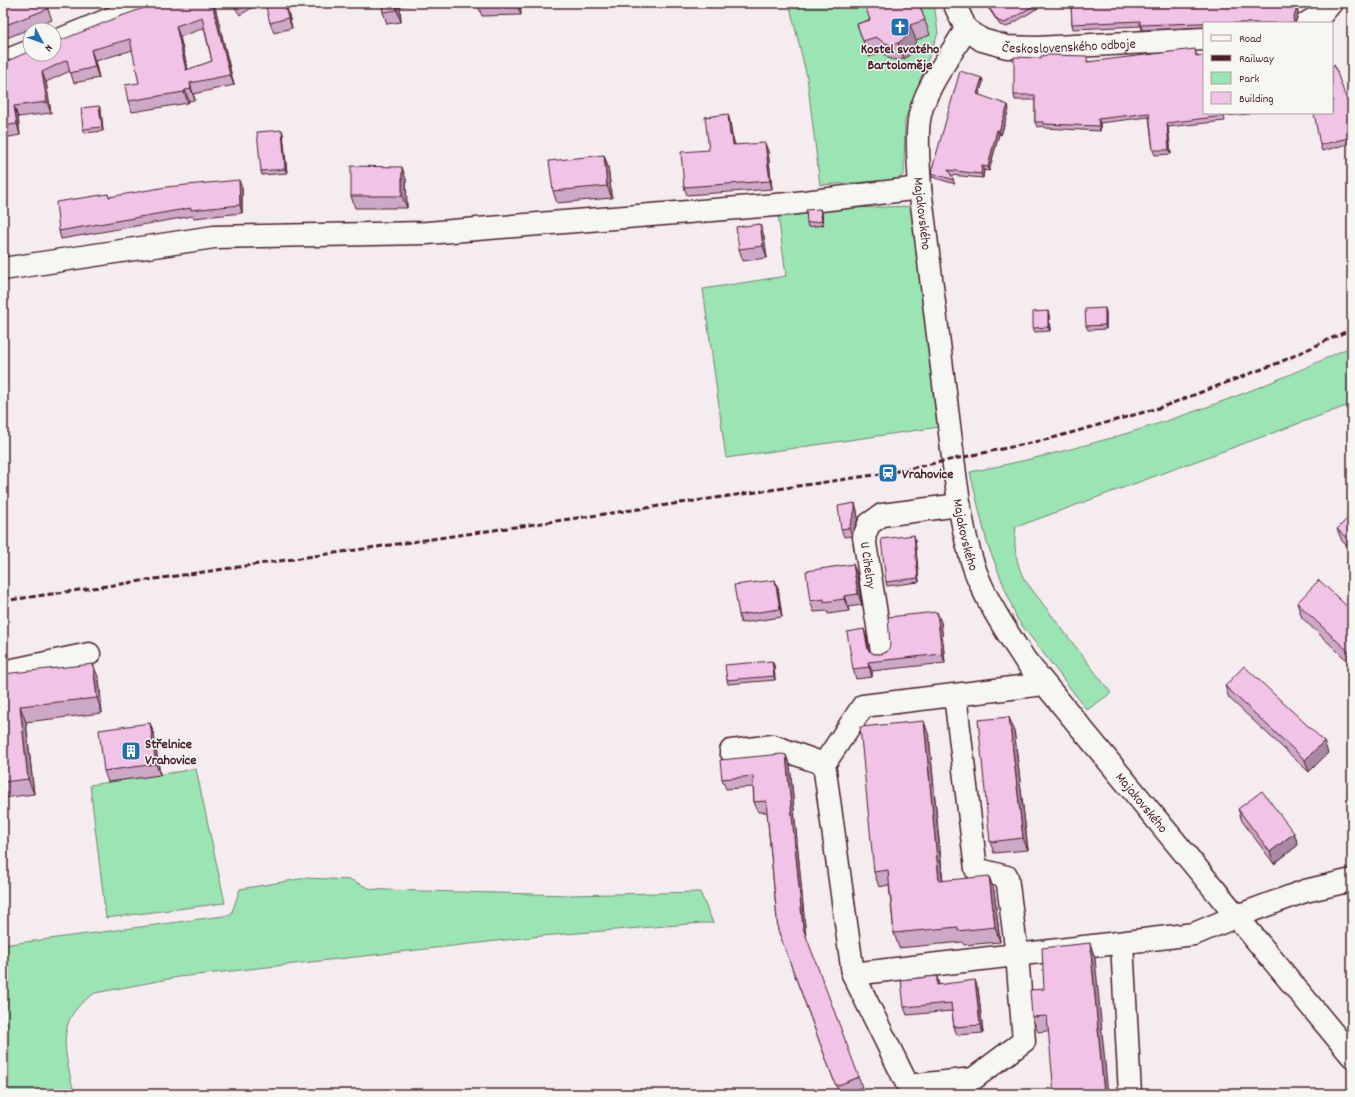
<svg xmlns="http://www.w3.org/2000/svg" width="1355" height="1097" viewBox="0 0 1355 1097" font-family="Dekko,sans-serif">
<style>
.green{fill:#9be4b3;stroke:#72826f}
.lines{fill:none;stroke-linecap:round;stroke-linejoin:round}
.minor-casing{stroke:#4a1f2b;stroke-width:25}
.minor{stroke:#f6f6f2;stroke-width:22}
.rail{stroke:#4a1f2b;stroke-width:3;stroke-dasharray:6 3;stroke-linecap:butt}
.wall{fill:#cea8c7;stroke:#4a1f2b;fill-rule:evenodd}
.shaded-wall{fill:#a888a2;stroke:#4a1f2b}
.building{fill:#f0c3e7;stroke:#4a1f2b;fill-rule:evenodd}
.labels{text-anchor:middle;stroke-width:3;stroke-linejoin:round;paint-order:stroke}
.street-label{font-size:14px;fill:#4a1f2b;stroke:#f6f6f2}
.poi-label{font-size:14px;font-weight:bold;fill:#4a1f2b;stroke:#f6f6f2;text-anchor:start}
</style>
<rect width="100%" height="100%" fill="#f5ecf0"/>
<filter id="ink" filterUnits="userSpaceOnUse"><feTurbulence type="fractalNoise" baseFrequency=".025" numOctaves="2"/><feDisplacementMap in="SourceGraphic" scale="8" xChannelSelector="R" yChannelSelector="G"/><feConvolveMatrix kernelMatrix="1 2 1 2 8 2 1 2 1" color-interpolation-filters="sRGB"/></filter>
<g filter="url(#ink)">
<g class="green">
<polygon points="789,3 934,3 938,33 905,120 904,174 897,180 820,185 807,77"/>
<polygon points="914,206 939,427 726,458 703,289 786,276 778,214 821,209"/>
<path d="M1352,346v58l-336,123c-3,20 0,35 8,52l87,114 -24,17 -70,-91 -30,-76 -17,-71c132,-26 261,-67 382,-126z"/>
<polygon points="3,523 9,550 3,551"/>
<polygon points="196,769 225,903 106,918 90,785"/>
<path d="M306,878l45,2 20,9 15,1 184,5 130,-3 13,31h-11l-161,13 -362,41 -84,16c-43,27 -29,60 -21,101h-71v-149l228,-30 9,-26z"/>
</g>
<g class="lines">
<g class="minor-casing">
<g id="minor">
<path id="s1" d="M954,3l12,26 16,11 25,7 30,1 167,-9"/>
<polyline points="1307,23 1321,15 1331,3"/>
<path id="s2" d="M966,29c-15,26 -43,61 -47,91 -3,22 0,45 1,68l35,286c4,29 8,58 17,87 11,36 33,68 53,99l327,396"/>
<polyline points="54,42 149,3"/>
<polyline points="3,62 30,51"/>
<polyline points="3,269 214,237 427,233 788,204 920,188"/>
<polyline points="882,652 864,537 869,524 882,515 959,505"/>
<polyline points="3,672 89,654"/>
<polyline points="955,695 976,869 1007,877 1017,955 1024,1041 973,1079 908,1086 853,974 824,764 863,706 1044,684"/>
<polyline points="731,751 773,746 824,764"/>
<polyline points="1122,943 1130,1094"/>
<polyline points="853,974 1194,934 1237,916 1305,891 1352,880"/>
</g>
</g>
<use href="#minor" class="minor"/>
<polyline class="rail" points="3,601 888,473 1049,439 1162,407 1278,363 1352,329"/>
</g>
<g class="wall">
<polygon points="3,3 48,9 52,20 4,39 3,35"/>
<polygon points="89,3 97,3 90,6"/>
<path d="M158,3h56l20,82 -41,9 2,6 -6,1 -1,2 -56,9 -4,-11 11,-18 -6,-33 -38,11 4,17 -25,5 -4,-12 -24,11 5,31 -33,4 2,18 -16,3 2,9 -3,1v-85l27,-9zM204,28l8,33 -24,9 -8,-33z"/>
<polygon points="232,3 260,3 240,15"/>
<polygon points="286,3 292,28 274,33 270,23"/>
<polygon points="382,3 411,3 411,5 400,6 401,22 387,24 383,12"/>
<polygon points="477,3 520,3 521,15 482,16"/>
<polygon points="985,3 1046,3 1007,27 1000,25"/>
<polygon points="1071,3 1297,3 1298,15 1295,23 1204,23 1204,27 1142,30 1141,26 1073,29 1072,24"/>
<polygon points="919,4 930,35 916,40 914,51 904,59 896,60 888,58 882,52 869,57 857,24"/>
<polygon points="1197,54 1204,113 1249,113 1249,114 1224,116 1225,121 1168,127 1171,154 1155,155 1153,150 1149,117 1100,123 1100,131 1045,128 1044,126 1037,127 1035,122 1035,100 1015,100 1014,95 1089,61 1089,62"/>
<polygon points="982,78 983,82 979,95 1009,109 1001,135 999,134 989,171 984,170 983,178 950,175 955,184 932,177 931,173"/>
<polygon points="101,110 103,131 85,133 83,129"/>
<polygon points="1351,112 1352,112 1352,143 1322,151 1320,145"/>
<polygon points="728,114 730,122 732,136 735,145 768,151 772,189 687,195 684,187 709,150"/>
<polygon points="282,130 283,134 287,173 262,175 261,171"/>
<polygon points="604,155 608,167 612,198 557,203 553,191"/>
<polygon points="406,179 407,208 355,208 351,196"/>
<polygon points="242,188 242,213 194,218 193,216 61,239 59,231 108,194 109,197"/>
<polygon points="822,213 823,225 808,227 807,223"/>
<polygon points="764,236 767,258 743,261 739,249"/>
<polygon points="1048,311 1049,315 1050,331 1035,332 1033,328"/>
<polygon points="1106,312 1106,329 1088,330 1086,326"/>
<polygon points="855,503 857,511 858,518 852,536 844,537 841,529"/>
<polygon points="1352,514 1352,551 1342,541 1337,529"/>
<polygon points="915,539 919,582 887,586 886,582"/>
<polygon points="853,564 857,575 862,605 848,607 849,611 828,614 827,611 814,612 810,601"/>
<polygon points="778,588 782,617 741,623 739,615"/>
<polygon points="1297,603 1352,611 1352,665 1302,618"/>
<polygon points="941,622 945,663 872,671 872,677 856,679 853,669 864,629 867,639 870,651 874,654 881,654"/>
<polygon points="774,665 775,680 728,684 727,680"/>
<polygon points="3,674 99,679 102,713 26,722 34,794 3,798"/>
<polygon points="1225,686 1328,753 1309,772 1229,698"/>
<polygon points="150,723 154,735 160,775 108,782 104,771"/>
<polygon points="1014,729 1028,850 994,853 990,842"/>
<polygon points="929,736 943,881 994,890 1000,942 964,945 962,942 899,948 894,933 889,885 879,887 874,872"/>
<polygon points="790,765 806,938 862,1087 845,1094 839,1094 778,930 767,812 758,812 754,802 753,787 726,789 722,779"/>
<polygon points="1238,809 1294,833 1298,845 1274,864 1242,821"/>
<polygon points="1095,958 1048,1031 1038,1032 1032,1017 1044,989"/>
<polygon points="939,985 978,988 983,1033 957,1035 954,1027 952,1011 907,1015 904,1007"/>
</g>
<g class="shaded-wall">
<polygon points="212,3 214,3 234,85 230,75"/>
<polygon points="284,3 286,3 292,28 288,18"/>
<polygon points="396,3 400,3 400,6 401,22 397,10"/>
<polygon points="516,3 520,3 521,15"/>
<polygon points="1296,3 1297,3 1298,15 1295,23 1293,19"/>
<polygon points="910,25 916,40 914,51 904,59 898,43"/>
<polygon points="176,26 180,37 190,81 186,70"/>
<polygon points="91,50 95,61 99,78 95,67"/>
<polygon points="42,72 46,82 51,113 47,102"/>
<polygon points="982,78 983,82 978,98 977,94"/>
<polygon points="190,83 193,94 195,100 191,89"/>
<polygon points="185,90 189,101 188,103 184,92"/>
<polygon points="1008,105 1009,109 1001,135 999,131"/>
<polygon points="14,106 18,117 20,135 17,124"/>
<polygon points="99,106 101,110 103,131 102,127"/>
<polygon points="728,114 730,122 733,143 730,135"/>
<polygon points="1098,119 1100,123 1100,131 1099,126"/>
<polygon points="1167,123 1168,127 1171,154 1169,150"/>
<polygon points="282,130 283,134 287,173 285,169"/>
<polygon points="997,130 999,134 989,171 988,167"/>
<polygon points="3,135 4,138 6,147 3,138"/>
<polygon points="732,136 735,144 736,153 733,145"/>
<polygon points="765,143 768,151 772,189 770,181"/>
<polygon points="604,155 608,167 612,198 607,186"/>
<polygon points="982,166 984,170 983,178 981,174"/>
<polygon points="402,167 406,179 407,208 402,196"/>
<polygon points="239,180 242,188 242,213 240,205"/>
<polygon points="820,209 822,213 823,225 822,221"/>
<polygon points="760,224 764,236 767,258 763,246"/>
<polygon points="1105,308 1106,312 1106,329 1105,325"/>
<polygon points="1048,311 1049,315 1050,331 1048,327"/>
<polygon points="855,503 857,511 858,518 852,536 849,528"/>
<polygon points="914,535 915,539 919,582 918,578"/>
<polygon points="853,564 857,575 862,605 858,594"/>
<polygon points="775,580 778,588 782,617 780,609"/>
<polygon points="844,596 848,607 849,611 844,599"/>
<polygon points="937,612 941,622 945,663 942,654"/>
<polygon points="864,629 867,639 872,660 868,650"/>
<polygon points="772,661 774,665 775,680 774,676"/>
<polygon points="868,662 872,671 872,677 869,667"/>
<polygon points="93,664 99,679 102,713 97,698"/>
<polygon points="20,706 26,722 34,794 28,779"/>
<polygon points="1009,717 1014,729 1028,850 1023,838"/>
<polygon points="924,721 929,736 944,896 939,881"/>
<polygon points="150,723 154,735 160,775 156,764"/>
<polygon points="1324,741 1328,753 1309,772 1305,760"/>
<polygon points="786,755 790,765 806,938 803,928"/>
<polygon points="1294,833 1298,845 1274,864 1270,852"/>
<polygon points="989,876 994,890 1000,942 995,927"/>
<polygon points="1090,943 1095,958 1108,1094 1104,1094"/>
<polygon points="937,976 939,984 940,993 937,985"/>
<polygon points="975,980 978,988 983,1033 980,1025"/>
</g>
<g class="building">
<polygon points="3,3 45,3 48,9 3,26"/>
<path d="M158,3h54l18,72 -40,8 1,6 -6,1 -1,2 -56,9 -3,-16 14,-2 -9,-44 -39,11 4,17 -25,6 -3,-13 -25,12 5,30 -33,4 3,18 -14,2v-63l27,-12v3h24v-11l67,-27zM202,17l10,44 -26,9 -10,-44z"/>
<polygon points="265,3 284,3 288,18 270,23"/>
<polygon points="382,3 396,3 397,10 383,12"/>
<polygon points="864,3 918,3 919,4 925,20 910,25 909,35 898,43 891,45 883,42 876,37 863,41 857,24 870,20"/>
<polygon points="986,3 1038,3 1005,23 998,21"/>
<polygon points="1071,3 1296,3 1296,11 1293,19 1295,23 1227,23 1227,22 1140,25 1140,21 1072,24"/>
<polygon points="1195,49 1196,56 1204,55 1204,113 1223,113 1223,116 1167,123 1169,150 1153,150 1149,113 1098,119 1099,126 1043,124 1043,122 1035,122 1035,95 1014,95 1014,57 1041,58 1041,56 1048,55 1087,56 1087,62"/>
<polygon points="1334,64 1351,112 1348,113 1352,112 1352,137 1320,145 1314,113 1332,113 1332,101 1333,101 1332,98 1332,67"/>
<polygon points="960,71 982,78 977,94 1008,105 999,131 997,130 988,167 982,166 981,174 948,170 954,180 931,173"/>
<polygon points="99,106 102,127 83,129 81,108"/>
<polygon points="728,114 730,135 732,136 733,145 765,143 770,181 684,187 681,152 709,150 705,117"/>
<polygon points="282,130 285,169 261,171 257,132"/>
<polygon points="604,155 607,186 553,191 549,161"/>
<polygon points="351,166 402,167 402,196 351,196"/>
<polygon points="239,180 240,205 191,210 191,208 59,231 56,202 108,194 109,197 166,187"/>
<polygon points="820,209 822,221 807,223 806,210"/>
<polygon points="760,224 763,246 739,249 736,227"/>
<polygon points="1105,308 1105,325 1086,326 1085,309"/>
<polygon points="1048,311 1048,327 1033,328 1033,312"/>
<polygon points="855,503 855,510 849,528 841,529 838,506"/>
<polygon points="1352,514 1352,543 1337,529"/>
<polygon points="914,535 918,578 886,582 881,539"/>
<polygon points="853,564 858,594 844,596 844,599 824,602 824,599 810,601 806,571"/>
<polygon points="775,580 780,609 739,615 734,585"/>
<polygon points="1319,580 1352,611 1352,655 1297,603"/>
<polygon points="937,612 942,654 868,662 869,667 853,669 847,632 864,629 868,650 874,654 881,654 887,652 890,646 888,617"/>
<polygon points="772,661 774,676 727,680 725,665"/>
<polygon points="93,664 97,698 20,706 28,779 3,782 3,674"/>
<polygon points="1244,666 1324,741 1305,760 1225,686"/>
<polygon points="1009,717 1023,838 990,842 978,720"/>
<polygon points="924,721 939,881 989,876 995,927 958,931 958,927 894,933 888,870 874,872 860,727"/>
<polygon points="150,723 156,764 104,771 99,730"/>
<polygon points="782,754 786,755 803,928 859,1077 836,1086 778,930 766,801 754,802 753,776 722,779 720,760"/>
<polygon points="1262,791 1294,833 1270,852 1238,809"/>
<polygon points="1090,943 1104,1094 1054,1094 1047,1016 1032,1017 1030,990 1044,989 1042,948"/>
<polygon points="937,976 937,985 975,980 980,1025 954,1027 951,1003 904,1007 901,980"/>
</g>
</g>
<defs>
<g id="church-square" transform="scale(1)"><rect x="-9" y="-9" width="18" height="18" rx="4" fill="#1f6fb2" stroke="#f6f6f2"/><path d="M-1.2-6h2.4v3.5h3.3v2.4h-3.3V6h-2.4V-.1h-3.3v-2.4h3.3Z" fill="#fff"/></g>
<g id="station-square" transform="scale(1)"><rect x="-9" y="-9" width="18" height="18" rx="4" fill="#1f6fb2" stroke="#f6f6f2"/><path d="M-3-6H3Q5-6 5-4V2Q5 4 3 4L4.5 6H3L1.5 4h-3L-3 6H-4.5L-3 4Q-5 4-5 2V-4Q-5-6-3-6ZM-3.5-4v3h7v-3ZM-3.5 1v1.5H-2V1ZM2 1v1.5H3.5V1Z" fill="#fff"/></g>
<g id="building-square" transform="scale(1)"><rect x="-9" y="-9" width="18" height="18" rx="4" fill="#1f6fb2" stroke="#f6f6f2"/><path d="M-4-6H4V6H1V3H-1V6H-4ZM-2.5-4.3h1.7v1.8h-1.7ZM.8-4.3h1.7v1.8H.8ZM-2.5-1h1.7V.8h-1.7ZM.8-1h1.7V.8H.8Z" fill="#fff"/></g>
</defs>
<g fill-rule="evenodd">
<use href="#church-square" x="900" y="27"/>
<use href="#station-square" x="888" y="473"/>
<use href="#building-square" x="131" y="751"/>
</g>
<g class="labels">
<g class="street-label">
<text dy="5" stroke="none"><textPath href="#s1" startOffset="136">Československého odboje</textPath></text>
<text dy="5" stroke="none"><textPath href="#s2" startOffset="197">Majakovského</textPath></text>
<text dy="5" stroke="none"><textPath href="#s2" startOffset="521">Majakovského</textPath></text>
<text transform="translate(869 565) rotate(82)" y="5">U Cihelny</text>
<text dy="5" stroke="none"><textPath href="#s2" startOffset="845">Majakovského</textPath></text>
</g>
<g class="poi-label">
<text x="900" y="53" text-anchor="middle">Kostel svatého<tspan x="900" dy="16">Bartoloměje</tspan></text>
<text x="902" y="478">Vrahovice</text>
<text x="145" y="748">Střelnice<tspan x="145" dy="16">Vrahovice</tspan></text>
</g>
</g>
<rect width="1355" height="1097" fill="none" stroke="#f6f6f2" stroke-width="16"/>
<rect x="8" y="8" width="1339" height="1081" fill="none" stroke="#4a1f2b" stroke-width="1.5" filter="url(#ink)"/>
<rect x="1203" y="22" width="130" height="92" fill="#f6f6f2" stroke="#b1a0a2"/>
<rect x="1211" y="35" width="20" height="6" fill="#f6f6f2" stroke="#b1a0a2"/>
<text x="1239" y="42" font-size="12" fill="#4a1f2b">Road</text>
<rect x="1211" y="55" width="20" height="6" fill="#4a1f2b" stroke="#b1a0a2"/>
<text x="1239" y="62" font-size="12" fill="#4a1f2b">Railway</text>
<rect x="1211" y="72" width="20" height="12" fill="#9be4b3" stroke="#b1a0a2"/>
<text x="1239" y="82" font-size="12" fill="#4a1f2b">Park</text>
<rect x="1211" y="92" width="20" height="12" fill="#f0c3e7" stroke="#b1a0a2"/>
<text x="1239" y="102" font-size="12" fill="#4a1f2b">Building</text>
<g transform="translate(42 42) rotate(131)"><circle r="19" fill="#f6f6f2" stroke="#b1a0a2"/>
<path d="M0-3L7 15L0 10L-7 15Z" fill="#1f6fb2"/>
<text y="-6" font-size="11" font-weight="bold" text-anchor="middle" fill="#4a1f2b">N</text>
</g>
</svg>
